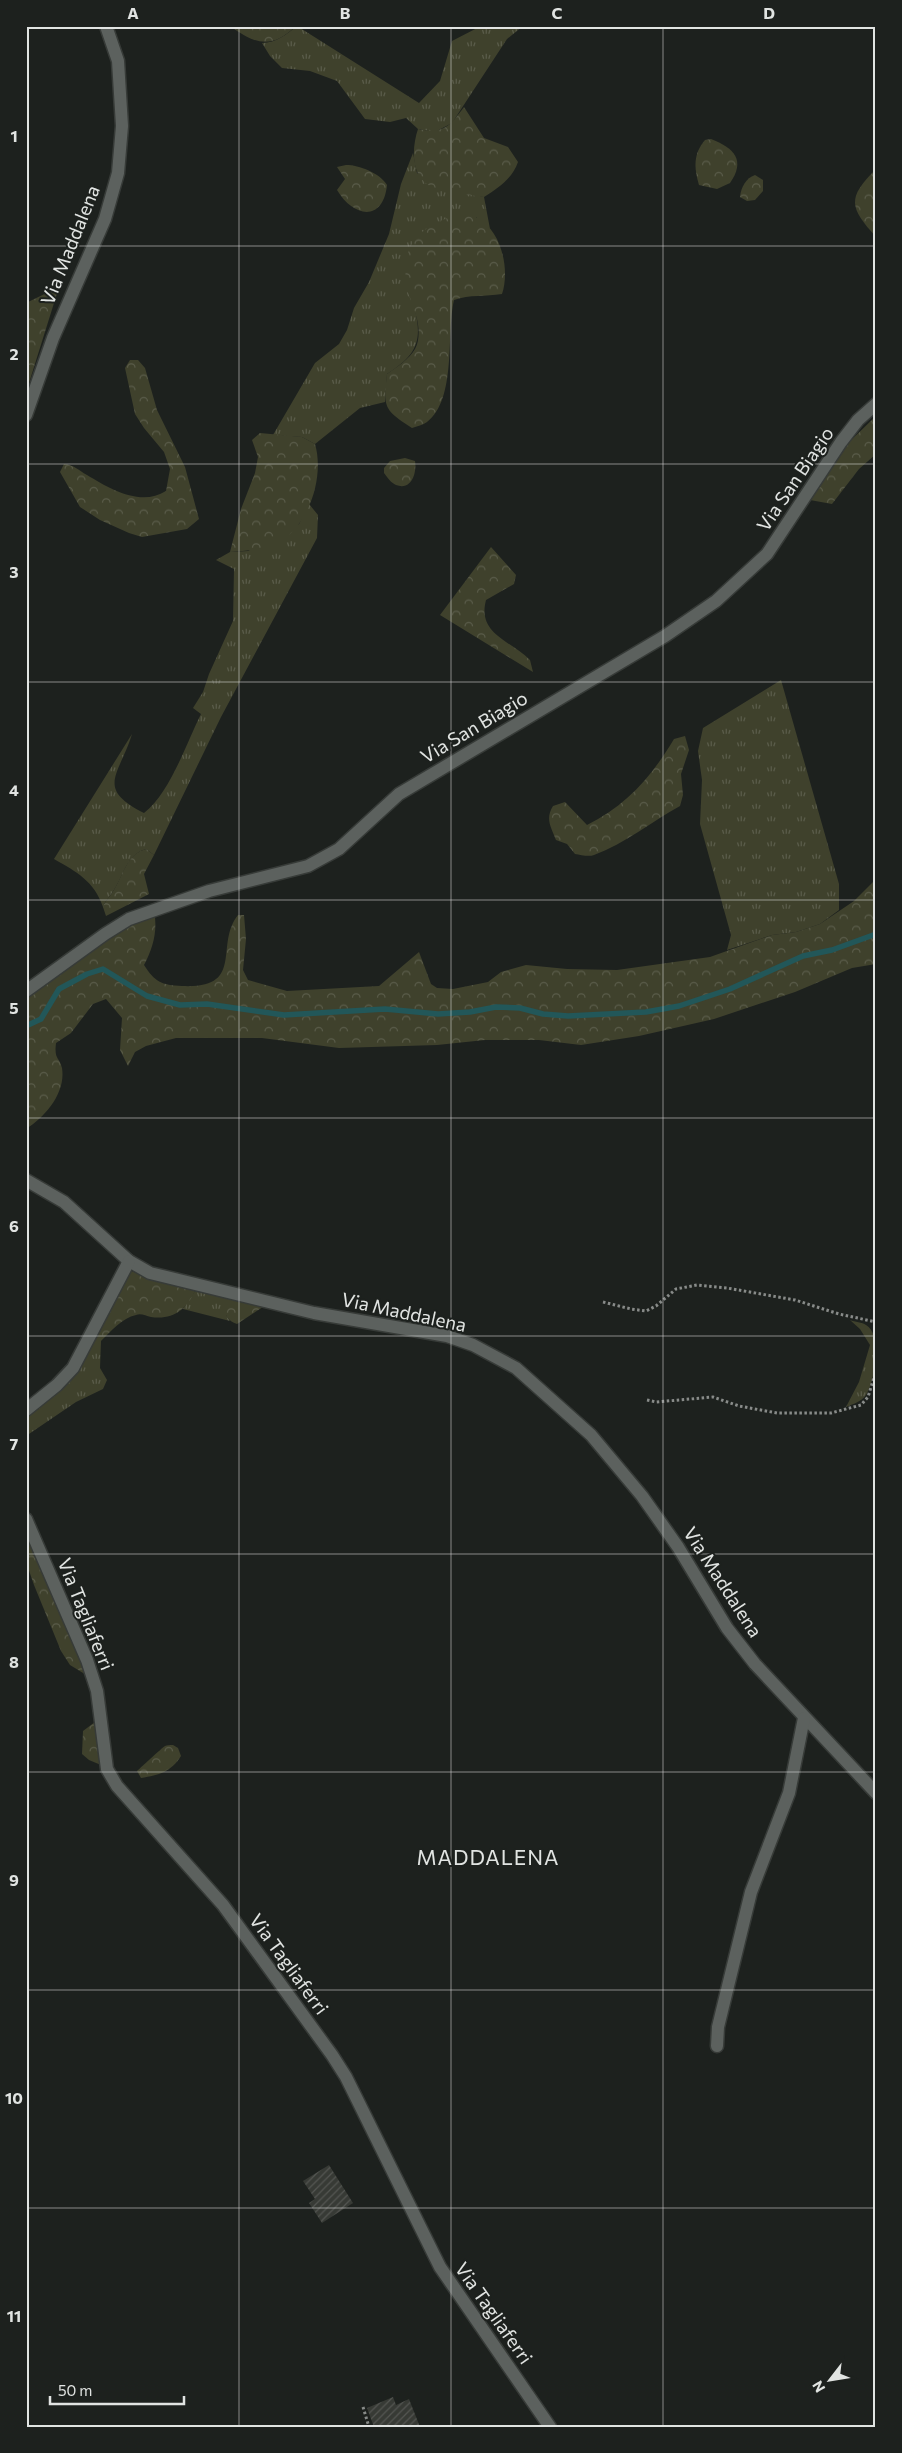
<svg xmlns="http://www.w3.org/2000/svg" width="902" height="2453" viewBox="0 0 902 2453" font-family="Commissioner,sans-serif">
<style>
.grass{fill:url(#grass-tufts)}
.forest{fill:url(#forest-crowns)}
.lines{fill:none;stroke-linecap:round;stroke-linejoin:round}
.stream{stroke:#225759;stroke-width:5.5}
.building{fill:url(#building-hatch)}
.minor-casing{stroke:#373b38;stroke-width:15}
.path{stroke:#888b89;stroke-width:3;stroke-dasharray:2.5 2.5;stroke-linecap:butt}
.minor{stroke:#5c615e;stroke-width:12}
.grid{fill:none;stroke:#e1e4e2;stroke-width:1;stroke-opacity:0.55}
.labels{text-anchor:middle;stroke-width:4;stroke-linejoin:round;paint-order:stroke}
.street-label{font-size:19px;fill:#e1e4e2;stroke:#1d211e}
.quarter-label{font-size:21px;letter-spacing:1px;fill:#e1e4e2;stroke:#1d211e}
.neatline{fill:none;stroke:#e1e4e2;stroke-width:2}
.grid-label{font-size:16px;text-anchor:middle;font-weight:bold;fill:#e1e4e2}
</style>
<defs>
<pattern id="grass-tufts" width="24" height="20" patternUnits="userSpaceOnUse" patternTransform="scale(1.25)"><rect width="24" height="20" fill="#3f412c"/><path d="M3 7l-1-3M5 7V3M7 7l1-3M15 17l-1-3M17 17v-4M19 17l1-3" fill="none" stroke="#5a5c4a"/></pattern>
<pattern id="forest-crowns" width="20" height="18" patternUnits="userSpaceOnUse" patternTransform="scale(1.25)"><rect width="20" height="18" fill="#3f412c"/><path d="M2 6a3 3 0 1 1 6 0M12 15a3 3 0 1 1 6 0" fill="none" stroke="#5a5c4a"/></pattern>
<pattern id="building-hatch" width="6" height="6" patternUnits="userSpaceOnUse" patternTransform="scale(1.25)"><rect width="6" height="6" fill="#373a35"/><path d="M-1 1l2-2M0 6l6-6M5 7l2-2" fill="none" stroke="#545652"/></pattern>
</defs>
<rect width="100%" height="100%" fill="#1d211e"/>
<g class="grass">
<path d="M297,26l122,77 21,-22 12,-40 29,-15h42l-16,13 -55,84 -17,9 -17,-3 -12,-11 -16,4 -25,-3 -28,-38 -27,-10 -28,-3 -12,-12 -8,-13c14,0 25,-9 35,-17z"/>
<path d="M413,153l4,20 35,17 32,7 6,32 -14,-12 -61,93c8,33 0,46 -28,64l-2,28 -25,6 -45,36 -13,-7 -29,-2 42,-72 24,-19 8,-14 7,-22 15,-26 20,-48 12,-50z"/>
<path d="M309,504l9,11 -1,23 -96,179 -67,138 -8,-6c-20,5 -23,29 -34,44 -3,5 -7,8 -9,14 -9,-26 -26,-35 -49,-48l78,-125c-13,42 -37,54 12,79 26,-20 42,-69 57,-99l-8,-6 10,-16 6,-18 24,-53 1,-52 -18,-9 14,-8 18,-1 51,-27z"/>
<polygon points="781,680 839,884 839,910 820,924 796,932 772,935 727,950 731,935 700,824 702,780 698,751 703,728"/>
<polygon points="195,1291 230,1298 226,1315 230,1321 183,1309"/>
<path d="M850,1320c5,2 12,2 16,5 17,10 9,56 0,70 -5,7 -13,9 -20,12l13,-25 11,-37 -10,-16z"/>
<polygon points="89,1341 101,1341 100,1368 107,1380 103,1389 76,1402 26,1436 26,1412"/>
</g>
<g class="forest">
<path d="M230,26h66c-24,23 -40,19 -66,0z"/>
<path d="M464,107l20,31 24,9 10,15c-6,17 -20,26 -34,35 -10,-1 -47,-7 -54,-11 -20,-11 -18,-39 -12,-57 26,5 31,-2 46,-22z"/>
<path d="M711,139c23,9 35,21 19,44l-13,6 -18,-4c-5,-17 -6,-31 6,-45z"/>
<path d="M346,165c13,0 34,8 41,20 -4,38 -34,32 -50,5l8,-11 -8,-12z"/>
<path d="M876,169v68c-27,-30 -29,-39 0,-68z"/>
<path d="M755,175l8,5v11l-8,9 -8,1 -7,-4c1,-10 6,-19 15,-22z"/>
<path d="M455,215c6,0 17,0 23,3 24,14 32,52 24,76 -17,3 -32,0 -48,6 -8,34 3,99 -27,122 -4,3 -10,4 -15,6 -28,-18 -29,-20 -25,-54 10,-7 22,-15 28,-25 5,-9 4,-21 2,-30 -3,-12 -10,-25 -11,-37 -4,-40 14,-54 49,-67z"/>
<polygon points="59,287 29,383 26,391 26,303"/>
<path d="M130,360h8l7,8 12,42 28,57 14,52 -12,10 -45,8 -13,-4 -29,-13 -20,-13 -20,-35 4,-8c10,1 14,6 23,11 23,14 54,32 79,16l4,-22 -6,-17 -20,-24 -9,-14 -10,-46z"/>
<polygon points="876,416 876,454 859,469 832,504 810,500 845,446"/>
<path d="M260,433l42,4 13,7c9,30 -4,75 -30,94 -15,11 -37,13 -55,14l11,-43 14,-36 3,-16 -6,-17z"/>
<path d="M405,458l10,3c2,11 -3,30 -19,24 -5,-2 -9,-8 -12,-12v-5l6,-7z"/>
<path d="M491,547l25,28 -2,9 -28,16c-9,34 24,40 44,60l3,12 -93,-57z"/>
<path d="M685,736l4,14 -8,24 2,21 -3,11c-28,15 -55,38 -86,49 -5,2 -13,0 -19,-1l-8,-10 -11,-4c-5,-13 -11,-21 -3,-34l12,-4 22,23c39,-19 65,-49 87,-86z"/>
<path d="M146,849l8,6 -10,19 5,20 -43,22 -3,-9c2,-6 6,-9 9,-14 11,-16 14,-39 34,-44z"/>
<path d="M876,879v85l-24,4 -57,24 -81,27 -75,17 -58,9 -42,-5h-54l-48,5 -98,3 -77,-10h-86l-30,8 -11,6 -7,14 -8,-16 2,-32 -16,-19 -13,5 -22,29 -15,10c-2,17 3,13 6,25 4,25 -17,49 -36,61v-135l63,-44 65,-39c4,19 -1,37 -10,54 11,17 17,20 38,21 64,3 32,-41 56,-71h6l2,24 -3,31 5,10 39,11 92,-5 40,-34 12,32 6,4 16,1 35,-7 13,-10 25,-7 41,4 50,1 93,-13 62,-22 24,-3 24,-8 34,-23z"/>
<path d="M127,1269l16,7 52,15c-9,19 -22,29 -44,26 -5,-1 -10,-4 -15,-2 -14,3 -25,16 -35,26h-12z"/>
<path d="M230,1298l36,7 -29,19c-10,-3 -14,-12 -13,-21z"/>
<polygon points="26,1525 88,1676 70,1665 61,1651 34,1585 26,1562"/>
<polygon points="95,1722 101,1765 89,1760 82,1754 83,1731"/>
<path d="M173,1745l5,3 3,8c-10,16 -22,19 -40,22l-4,-7c1,-1 26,-24 28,-25 2,-1 5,-1 8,-1z"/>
</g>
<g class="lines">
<polyline class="stream" points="26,1026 41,1019 59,989 87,974 103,969 147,996 180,1005 207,1004 284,1015 385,1009 438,1014 470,1012 496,1007 520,1008 543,1014 568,1016 646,1012 679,1006 730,989 803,956 832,950 876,934"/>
</g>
<g class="building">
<polygon points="329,2165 353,2203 322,2223 309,2203 315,2199 303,2181"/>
<polygon points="393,2397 396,2405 409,2399 420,2427 374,2427 367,2408"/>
</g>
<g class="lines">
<g class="minor-casing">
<g id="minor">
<polyline points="26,415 53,338 105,219 118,173 122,126 118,61 106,26"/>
<polyline points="26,991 105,934 129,919 209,891 308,866 339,849 399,794 665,636 716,601 767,554 841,442 858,420 876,404"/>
<polyline points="26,1180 64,1202 129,1261 150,1273 314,1313 447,1336 473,1345 516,1368 591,1435 642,1496 678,1547 727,1628 755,1664 876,1793"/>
<polyline points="26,1410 57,1385 73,1368 129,1261"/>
<polyline points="26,1519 87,1660 97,1691 107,1769 117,1786 223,1905 332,2055 346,2077 440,2267 550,2427"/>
<polyline points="717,2046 718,2027 751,1892 789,1793 804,1718"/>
</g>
</g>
<g class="path">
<polyline points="603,1302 631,1309 646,1311 656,1306 676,1289 697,1285 727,1288 795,1300 839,1314 876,1322"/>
<polyline points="647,1400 656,1402 713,1397 739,1406 777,1413 831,1413 861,1405 868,1397 876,1371"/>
<polyline points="363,2407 369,2427"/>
</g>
<use href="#minor" class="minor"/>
</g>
<path class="grid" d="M239,26v2401M451,26v2401M663,26v2401M26,246h850M26,464h850M26,682h850M26,900h850M26,1118h850M26,1336h850M26,1554h850M26,1772h850M26,1990h850M26,2208h850"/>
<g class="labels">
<g class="street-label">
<text transform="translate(70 245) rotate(-68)" y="7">Via Maddalena</text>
<text transform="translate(795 479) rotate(-56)" y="7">Via San Biagio</text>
<text transform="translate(474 727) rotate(-31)" y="7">Via San Biagio</text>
<text transform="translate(404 1312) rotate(12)" y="7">Via Maddalena</text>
<text transform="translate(723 1582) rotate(57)" y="7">Via Maddalena</text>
<text transform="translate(86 1614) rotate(68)" y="7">Via Tagliaferri</text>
<text transform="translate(289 1964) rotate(54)" y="7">Via Tagliaferri</text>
<text transform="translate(494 2313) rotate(55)" y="7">Via Tagliaferri</text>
</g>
<g class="quarter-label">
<text x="488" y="1865">MADDALENA</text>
</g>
</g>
<rect width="902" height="2453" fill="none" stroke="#1d211e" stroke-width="55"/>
<g transform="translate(830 2380) rotate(239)" stroke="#1d211e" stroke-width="4" paint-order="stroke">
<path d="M0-4L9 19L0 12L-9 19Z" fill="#e1e4e2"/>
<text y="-8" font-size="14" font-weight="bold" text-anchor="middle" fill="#e1e4e2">N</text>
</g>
<path d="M50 2396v8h134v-8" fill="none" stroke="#e1e4e2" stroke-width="2.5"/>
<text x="58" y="2396" font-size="15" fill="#e1e4e2" stroke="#1d211e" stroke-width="4" paint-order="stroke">50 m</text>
<rect x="28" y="28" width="846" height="2398" class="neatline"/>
<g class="grid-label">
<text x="133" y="19">A</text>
<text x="345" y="19">B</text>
<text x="557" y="19">C</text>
<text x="769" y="19">D</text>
<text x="14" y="142">1</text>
<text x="14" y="360">2</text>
<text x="14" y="578">3</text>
<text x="14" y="796">4</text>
<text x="14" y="1014">5</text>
<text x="14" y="1232">6</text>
<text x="14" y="1450">7</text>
<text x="14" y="1668">8</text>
<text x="14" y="1886">9</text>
<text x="14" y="2104">10</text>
<text x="14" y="2322">11</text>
</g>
</svg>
